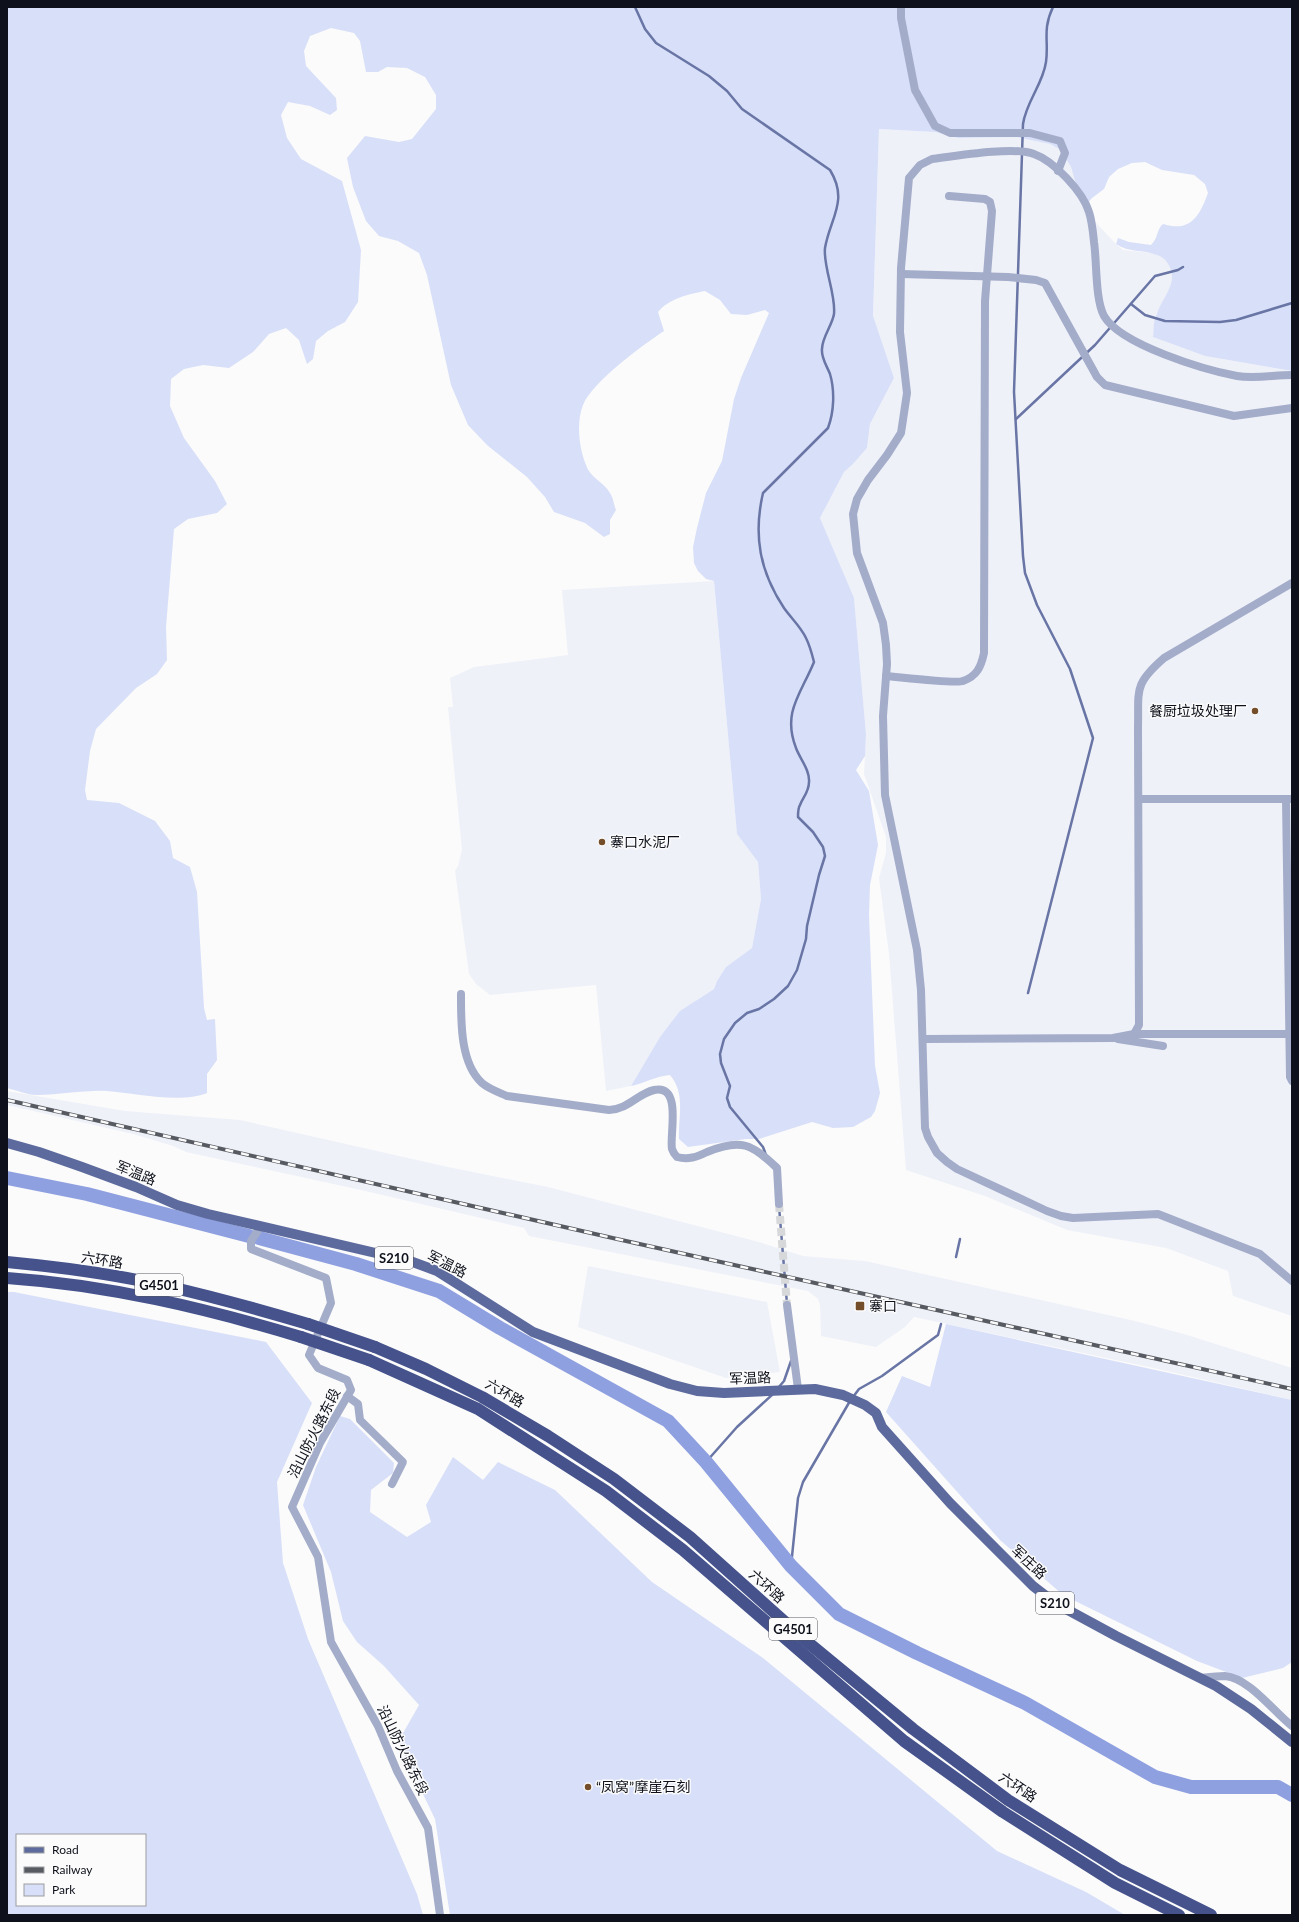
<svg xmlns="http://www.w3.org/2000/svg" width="1299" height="1922" viewBox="0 0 1299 1922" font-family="Lato,'Noto Sans SC',sans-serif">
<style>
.built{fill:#eff1f9}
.green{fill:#d8dff8;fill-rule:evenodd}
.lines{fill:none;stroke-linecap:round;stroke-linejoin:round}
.stream{stroke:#6875a5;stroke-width:2.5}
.river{stroke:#8fa0e0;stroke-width:14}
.minor-tunnel{stroke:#d7d8d9;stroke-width:8;stroke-dasharray:8 4;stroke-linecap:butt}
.minor{stroke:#a3acc9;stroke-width:8}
.major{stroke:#5d6a9d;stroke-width:10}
.highway{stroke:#45528c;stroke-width:12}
.rail-casing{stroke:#575a60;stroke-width:4}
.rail{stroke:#fbfbfb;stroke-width:2.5;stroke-dasharray:8;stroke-linecap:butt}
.highway-bridge{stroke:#45528c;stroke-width:12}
.poi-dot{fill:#744e2a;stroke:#fbfbfb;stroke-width:1.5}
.labels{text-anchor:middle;stroke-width:3;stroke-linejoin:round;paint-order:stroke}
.shield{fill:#fbfbfb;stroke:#55575e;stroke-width:1}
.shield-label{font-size:13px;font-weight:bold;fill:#0e111b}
.poi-label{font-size:14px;fill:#0e111b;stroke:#fbfbfb;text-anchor:start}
.street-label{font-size:14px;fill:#0e111b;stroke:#fbfbfb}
</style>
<rect width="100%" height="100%" fill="#fbfbfb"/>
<g class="built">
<polygon points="879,129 935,132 958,138 1016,137 1050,144 1061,150 1071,167 1083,209 1116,244 1123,250 1152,253 1164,257 1170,268 1172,276 1170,288 1155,316 1153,337 1205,356 1292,371 1292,1316 1233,1296 1228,1271 1166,1248 1067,1230 985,1196 906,1170 889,954 879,878 886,853 886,837 864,774 866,734 854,599 820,518 844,472 853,464 867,448 870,424 894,378 873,317"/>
<polygon points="714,581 737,834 758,862 761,899 752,948 726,967 717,981 714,989 698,999 660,1037 631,1086 606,1091 596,985 490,995 476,984 469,974 455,871 458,866 462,850 448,707 453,707 450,678 474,667 568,655 562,590"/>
<polygon points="7,1091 125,1111 240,1120 448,1167 548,1187 759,1242 803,1256 865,1261 1135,1321 1184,1334 1292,1368 1292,1400 1158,1369 914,1317 905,1327 876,1347 821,1336 820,1305 818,1299 808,1291 529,1236 524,1228 361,1190 186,1152 173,1146 133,1134 7,1105"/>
<polygon points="588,1266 767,1302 780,1372 726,1378 578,1327"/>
</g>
<g class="green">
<path d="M7,7h1285v364l-87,-15 -52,-19c1,-7 0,-15 3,-21 5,-18 24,-33 12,-52 -3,-5 -5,-7 -11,-9 -15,-6 -28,-2 -41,-11l2,-6 11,4 22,3c8,-8 5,-15 12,-21 28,9 37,-9 45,-31l-3,-9 -11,-9 -32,-5 -17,-8 -13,1 -14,6 -9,8 -5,12 -12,9 -9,11 -12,-42 -10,-17 -11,-6 -34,-7 -58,1 -23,-6 -56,-3 -6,187 21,62 -24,46 -3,24 -14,16 -9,8 -24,46 34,80 12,136 -1,22 -9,14 13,21 9,54 -8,40 -1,30 6,151 5,27 -5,18 -4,6 -18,10 -20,1 -21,-6 -53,17h-13l-58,8 -9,-8c-1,-23 7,-45 -9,-64 -14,1 -25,8 -39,11l29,-49 20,-26 34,-22 3,-8 9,-14 26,-19 9,-49 -3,-37 -21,-28 -23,-253 -8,-2 -8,-8 -4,-8 -1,-16 4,-19 9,-35 16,-32 12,-62 7,-21 28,-65 -4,-3 -18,5 -16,-1 -11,-14 -15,-9c-16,3 -37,8 -47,21l6,19c-21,14 -71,50 -81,74 -7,18 -4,43 3,60 4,13 18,17 24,28 3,4 4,12 6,17l-6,10v14l-6,3 -19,-14 -31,-11 -9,-15 -18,-20 -40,-32 -19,-20 -17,-40 -24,-110 -8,-22 -21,-12 -19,-5 -13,-15 -13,-34 -6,-29 18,-22 34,6 13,-3 24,-30v-14l-11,-18 -18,-9 -20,-1 -9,5h-12l-6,-31 -6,-8 -23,-5 -21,8 -6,15 2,15 30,32 1,12 -7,5 -20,-9 -22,-4 -7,13 6,23 14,21 41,22 19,69 -3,52 -13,20 -17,9 -12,10 -3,18 -6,5 -8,-24 -13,-12 -17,6 -16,18 -24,16 -26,-3 -19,4 -13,10 -1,27 14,32 31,43 12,23 -10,9 -29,6 -14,10 -8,98 1,33 -10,14 -21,14 -40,41 -6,22 -5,39 2,10 32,3 36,18 15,20 3,17 17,9 7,25 7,116 3,12 8,-1 2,41 -10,14v19c-27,11 -71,0 -100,-2 -24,-1 -47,4 -70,4 -10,0 -21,-5 -30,-7z"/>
<path d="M7,1292h7l252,50 46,61 -35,79 6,81 25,76 109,255 6,21h-416zM17,1835h128v70h-128z"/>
<polygon points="946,1324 1292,1400 1292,1662 1283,1668 1242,1678 1197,1661 1063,1595 1000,1540 886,1412 902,1376 930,1387"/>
<polygon points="340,1416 350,1419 394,1463 393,1473 371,1490 370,1512 407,1537 431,1522 426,1505 453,1457 483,1480 498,1462 555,1490 652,1582 763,1658 997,1851 1086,1892 1125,1915 450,1915 435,1819 398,1742 419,1705 384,1666 357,1642 343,1621 331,1572 303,1505 316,1467"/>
</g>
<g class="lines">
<g class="stream">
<path d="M635,7l10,22 11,14 53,33 18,15 15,18 88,61c19,31 0,48 -5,78 -2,19 11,46 9,66 -2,12 -12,23 -12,35 -1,9 5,17 8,25 5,17 4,38 -2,54l-65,65c-10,43 -3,79 21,115 7,10 17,19 22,30 4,8 6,16 8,24 -13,32 -32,50 -18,86 4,11 14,22 13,34 0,10 -6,15 -9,23 -2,3 -2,8 -2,12l15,15 10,15 2,9 -6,19 -12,51 -1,13 -9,31 -9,16 -14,13 -15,10 -12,4 -12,10 -11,16 -4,15 1,9 9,23 -3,12 3,9 33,40 3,8"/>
<polyline points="1131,304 1145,315 1165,321 1220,322 1236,320 1292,303"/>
<polyline points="1016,419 1095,345 1155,276 1178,270 1183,267"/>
<path d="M1028,993l65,-255 -23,-69 -33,-64 -12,-32 -2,-17 -9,-164 9,-268c3,-22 20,-40 23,-62 3,-21 -4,-32 7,-55"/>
<polyline points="779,1206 787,1304"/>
<polyline points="956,1257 960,1239"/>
<polyline points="778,1388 784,1381 791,1361"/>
<polyline points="853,1397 859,1389 882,1376 938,1335 941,1324"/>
<polyline points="706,1462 737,1427 773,1394"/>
<polyline points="791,1566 798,1498 803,1482 850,1401"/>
</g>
<g class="river">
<polyline points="7,1178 87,1194 249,1236"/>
<polyline points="259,1238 356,1264 439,1291 500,1328 668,1421 706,1462 791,1566 839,1614 917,1653 1025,1703 1155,1777 1191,1787 1278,1787 1292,1795"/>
</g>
<polyline class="minor-tunnel" points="779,1204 787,1305"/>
<g class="minor">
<polyline points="901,7 901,18 915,90 935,126 950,133 1030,133 1060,141 1065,153 1058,171"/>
<polyline points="901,274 1008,277 1036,280 1045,283 1097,377 1105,385 1234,416 1292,408"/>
<path d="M1292,375c-18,0 -37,4 -55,1 -32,-6 -116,-31 -133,-60 -9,-17 -7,-54 -10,-74 -1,-10 -2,-21 -5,-30 -6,-20 -35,-51 -55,-58 -20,-8 -79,2 -102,5l-12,6 -11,13 -8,90 -1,64 7,61 -6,40 -14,22 -19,25 -11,19 -4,15 4,39 26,70 3,22 1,19 -4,52 2,79 32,155 4,40 4,138 3,9 9,16 10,9 10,7 90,42 14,5 12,2 85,-4 102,40 32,27"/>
<path d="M886,676c13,1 69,8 77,5 14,-5 18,-14 21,-28l1,-352 7,-90 -2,-9 -5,-3 -36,-3"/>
<polyline points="1139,799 1292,799"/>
<polyline points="1286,799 1290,1077 1292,1081"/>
<path d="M461,994c0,27 -1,69 21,89 7,6 16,9 25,13l102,14c20,-1 28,-16 45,-20 29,-6 15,46 18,59 1,3 3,6 5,8 11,3 20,0 30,-5 34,-14 45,-8 70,16l2,36"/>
<polyline points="1134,1034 1290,1034"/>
<path d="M923,1039l190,-1 21,-4 5,-9 -1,-297c1,-38 -5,-43 26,-70l128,-75"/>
<polyline points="1118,1039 1163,1046"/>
<polyline points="261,1226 251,1241 251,1249 326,1278 331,1303 309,1355 318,1368 347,1380 351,1390 320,1443 292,1507 318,1557 331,1642 378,1726 397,1771 428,1828 440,1915"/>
<polyline points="787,1305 798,1389"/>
<polyline points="347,1396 358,1404 360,1420 403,1462 392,1484"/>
<path d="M1200,1678c9,-1 17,-2 25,-2 24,2 49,36 67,50"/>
</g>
<polyline class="major" points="7,1143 39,1152 82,1167 136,1187 177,1205 208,1214 410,1261 437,1271 533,1332 670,1384 697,1391 724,1393 815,1389 843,1395 865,1405 876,1413 882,1427 950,1503 1033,1586 1055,1603 1116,1636 1216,1686 1251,1709 1292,1742"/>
<g class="highway">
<path d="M7,1262c53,5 107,12 159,24 48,11 95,24 142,38"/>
<path d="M7,1278c101,7 198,30 294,59"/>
<polyline points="375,1347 426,1369 482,1397 548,1436 614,1479 690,1537 805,1640 913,1729 1008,1800 1120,1870 1211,1915"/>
<polyline points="369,1360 478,1409 606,1491 683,1550 904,1741 1003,1812 1115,1883 1179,1915"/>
</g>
<g class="rail-casing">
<polyline id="rail" points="7,1100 617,1239 1292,1389"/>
</g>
<use href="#rail" class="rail"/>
<g class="highway-bridge">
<polyline points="308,1324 375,1347"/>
<polyline points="301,1337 369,1360"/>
</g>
</g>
<g class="poi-dot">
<circle cx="1255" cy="711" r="4"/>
<circle cx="602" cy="842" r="4"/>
<rect x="855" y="1301" width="10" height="10" rx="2"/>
<circle cx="588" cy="1787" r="4"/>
</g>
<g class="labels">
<g class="shield">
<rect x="375" y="1247" width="38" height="22" rx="3"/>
<rect x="135" y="1274" width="48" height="22" rx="3"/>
<rect x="1036" y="1592" width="38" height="22" rx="3"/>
<rect x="769" y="1618" width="48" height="22" rx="3"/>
</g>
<g class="shield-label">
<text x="394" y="1263">S210</text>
<text x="159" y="1290">G4501</text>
<text x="1055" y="1608">S210</text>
<text x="793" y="1634">G4501</text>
</g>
<g class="poi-label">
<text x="1247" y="716" text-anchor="end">餐厨垃圾处理厂</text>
<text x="610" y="847">寨口水泥厂</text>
<text x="869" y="1311">寨口</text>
<text x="596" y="1792">“凤窝”摩崖石刻</text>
</g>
<g class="street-label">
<text transform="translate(136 1173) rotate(22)" y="5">军温路</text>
<text transform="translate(102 1260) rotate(9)" y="5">六环路</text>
<text transform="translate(447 1264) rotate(27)" y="5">军温路</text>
<text transform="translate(750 1378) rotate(-2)" y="5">军温路</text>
<text transform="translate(505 1393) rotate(30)" y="5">六环路</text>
<text transform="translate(314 1433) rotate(-63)" y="5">沿山防火路东段</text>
<text transform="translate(1029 1562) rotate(43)" y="5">军庄路</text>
<text transform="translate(767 1586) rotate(42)" y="5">六环路</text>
<text transform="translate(403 1750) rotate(64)" y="5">沿山防火路东段</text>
<text transform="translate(1018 1787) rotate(34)" y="5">六环路</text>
</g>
</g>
<rect width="1299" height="1922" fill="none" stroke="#0e111b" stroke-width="16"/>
<rect x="16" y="1834" width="130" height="72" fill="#fbfbfb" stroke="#9c9da1"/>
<rect x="24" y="1847" width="20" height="6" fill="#5d6a9d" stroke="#9c9da1"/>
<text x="52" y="1854" font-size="12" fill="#0e111b">Road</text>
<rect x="24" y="1867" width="20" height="6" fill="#575a60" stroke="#9c9da1"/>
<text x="52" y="1874" font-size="12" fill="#0e111b">Railway</text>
<rect x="24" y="1884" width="20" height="12" fill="#d8dff8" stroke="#9c9da1"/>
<text x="52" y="1894" font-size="12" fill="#0e111b">Park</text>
</svg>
